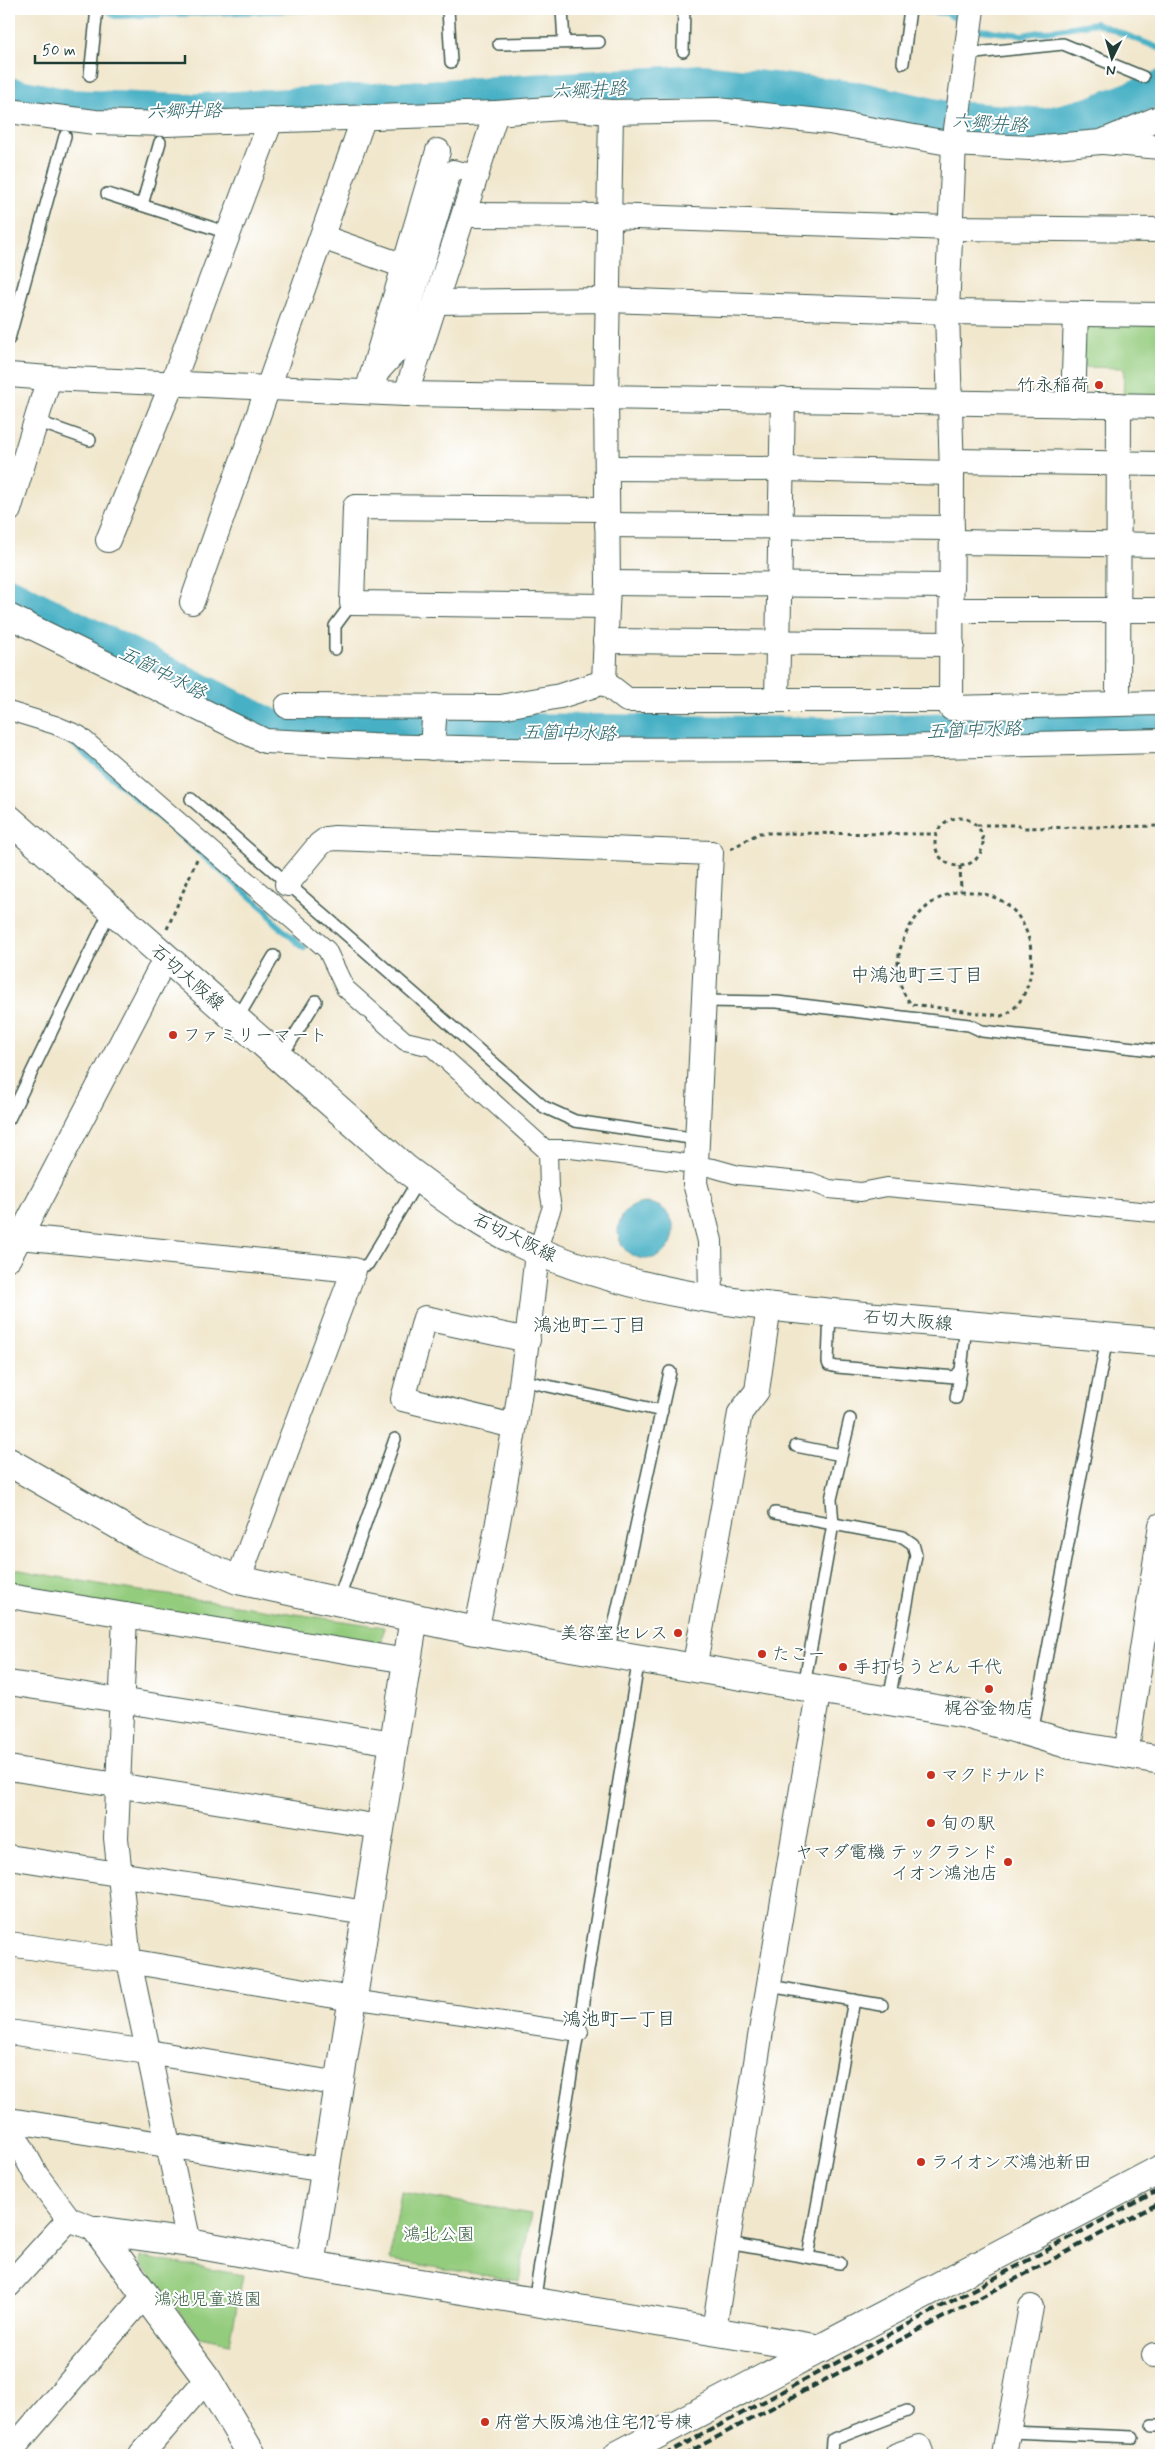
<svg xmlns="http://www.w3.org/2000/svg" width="1170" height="2464" viewBox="0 0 1170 2464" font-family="Mynerve,'Klee One',sans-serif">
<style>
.green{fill:#94cc7e;stroke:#5a8459}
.water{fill:#46b0c5;stroke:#32767c}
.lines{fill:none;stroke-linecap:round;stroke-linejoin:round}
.stream{stroke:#46b0c5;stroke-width:6}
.river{stroke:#46b0c5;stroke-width:36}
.service-casing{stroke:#3e564b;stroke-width:14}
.pedestrian-casing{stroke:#3e564b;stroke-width:20}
.minor-casing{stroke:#3e564b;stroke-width:26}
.tertiary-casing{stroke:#3e564b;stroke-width:30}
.secondary-casing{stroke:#3e564b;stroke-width:30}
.path{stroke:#3e564b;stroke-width:3;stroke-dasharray:4 4;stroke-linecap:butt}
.service{stroke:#fff;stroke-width:11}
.pedestrian{stroke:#fff;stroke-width:18}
.minor{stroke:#fff;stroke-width:24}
.tertiary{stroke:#fff;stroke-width:28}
.secondary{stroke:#fff;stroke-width:28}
.rail{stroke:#1f3d34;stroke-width:4;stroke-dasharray:8 4;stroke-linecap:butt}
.poi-dot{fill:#c8321e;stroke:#fff;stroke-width:2}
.labels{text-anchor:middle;stroke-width:4;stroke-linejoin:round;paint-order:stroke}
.poi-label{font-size:18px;fill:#1f3d34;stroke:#fff;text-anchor:start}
.street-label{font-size:18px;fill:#1f3d34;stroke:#fff}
.park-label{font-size:18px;fill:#3c6146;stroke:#fff}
.water-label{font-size:19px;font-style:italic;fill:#2d6567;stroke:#fff}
.neighbourhood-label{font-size:19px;fill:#1f3d34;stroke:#fff}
</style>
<rect width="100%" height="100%" fill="#fff"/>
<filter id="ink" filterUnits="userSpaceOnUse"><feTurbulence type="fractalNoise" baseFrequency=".02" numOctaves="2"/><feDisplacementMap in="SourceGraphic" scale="10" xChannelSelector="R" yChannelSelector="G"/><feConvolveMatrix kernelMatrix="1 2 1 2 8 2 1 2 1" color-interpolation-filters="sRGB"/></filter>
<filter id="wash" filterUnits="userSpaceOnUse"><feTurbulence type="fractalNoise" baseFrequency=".0096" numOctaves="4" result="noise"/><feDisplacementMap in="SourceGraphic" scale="20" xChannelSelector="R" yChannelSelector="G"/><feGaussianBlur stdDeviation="1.12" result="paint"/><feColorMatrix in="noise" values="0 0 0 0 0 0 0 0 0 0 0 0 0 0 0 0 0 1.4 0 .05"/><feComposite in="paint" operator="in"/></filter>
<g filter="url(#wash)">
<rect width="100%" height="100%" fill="#f1e7cd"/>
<g class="green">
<polygon points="1078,317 1161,319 1161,402 1123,401 1124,368 1077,367"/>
<polygon points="9,1568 120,1588 384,1627 381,1648 9,1591"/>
<polygon points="401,2192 531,2214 519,2281 390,2260"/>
<polygon points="141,2257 243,2275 230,2343 200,2337 140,2263"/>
</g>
<circle class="water" cx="646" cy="1231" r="28"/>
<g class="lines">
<g class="stream">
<polyline points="106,9 115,16 329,9"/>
<polyline points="897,9 946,13 965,23"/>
<polyline points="974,27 980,30 1022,35 1096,23 1161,49"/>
<polyline points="34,729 70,741 267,911 275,923 304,948"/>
</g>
<g class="river">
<polyline points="9,95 68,107 185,112 703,82 862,100 942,118 1045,126 1090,115 1161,88"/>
<polyline points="9,595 274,728 835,735 1161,721"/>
</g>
</g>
</g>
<g filter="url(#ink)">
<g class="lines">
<g class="service-casing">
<g id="service">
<polyline points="448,9 451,62"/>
<polyline points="562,9 564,42"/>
<polyline points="499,44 599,42"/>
<polyline points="683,51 684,9"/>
<polyline points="966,54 1063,44 1143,77"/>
<polyline points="903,63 910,9"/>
<polyline points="90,75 97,9"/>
<polyline points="107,194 228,233"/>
<polyline points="142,205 160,142"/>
<polyline points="9,339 65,136"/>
<polyline points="36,421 90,440"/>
<polyline points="335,649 335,626 352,603"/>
<polyline points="191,799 544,1107 575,1121 697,1139"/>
<polyline points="703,1001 777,1002 969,1025 982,1031 1161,1051"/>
<polyline points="237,1019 274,956"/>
<polyline points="280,1059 316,1001"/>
<polyline points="9,1119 111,909"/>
<polyline points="354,1270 368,1264 419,1179"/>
<polyline points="830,1312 828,1362 829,1365 837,1367 955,1377 961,1370 966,1325"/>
<polyline points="521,1380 662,1411"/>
<polyline points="956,1398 961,1370"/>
<polyline points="796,1446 841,1455"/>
<polyline points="775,1513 903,1537 913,1544 916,1555 889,1700"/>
<polyline points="338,1601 395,1439"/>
<polyline points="608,1653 670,1372"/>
<polyline points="804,1686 833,1524 831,1499 850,1419"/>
<polyline points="1032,1733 1107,1338"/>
<polyline points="769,1986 882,2005"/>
<polyline points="728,2243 840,2263"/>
<polyline points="808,2257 854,2000"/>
<polyline points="534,2302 639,1658"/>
<polyline points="1152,2426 1161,2426"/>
<polyline points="1009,2432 1133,2437"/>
<polyline points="831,2455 832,2440 907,2411"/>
</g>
</g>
<g class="pedestrian-casing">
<g id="pedestrian">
<polyline points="376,383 380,373 399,352 453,169 477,174"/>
<polyline points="9,711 55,725 79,735 327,950 345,988 405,1041 432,1047 545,1149 571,1149 678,1162 713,1168 738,1175 811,1182 829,1189 861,1192 887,1187 1161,1213"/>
<polyline points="537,1251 552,1207 549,1190 548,1150"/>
<polyline points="352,1999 579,2032"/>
</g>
</g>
<g class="minor-casing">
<g id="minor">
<polyline points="972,9 954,144 947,312 952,473 951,708 1161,703"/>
<polyline points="9,111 95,122 166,124 496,113"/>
<polyline points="1103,142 1161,147"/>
<polyline points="464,215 609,216 951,228 1161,230"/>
<polyline points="322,237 404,266"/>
<polyline points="436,302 608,300 947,312 1161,315"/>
<polyline points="9,375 49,378 406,394 1161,406"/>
<polyline points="367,392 438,151"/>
<polyline points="406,394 496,113 561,108 611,112 717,110 829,122 954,144 1030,148 1101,142 1161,117"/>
<polyline points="1073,405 1076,314"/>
<polyline points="952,461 1161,464"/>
<polyline points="607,468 783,469 952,473"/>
<polyline points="9,510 49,378"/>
<polyline points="607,525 952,528"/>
<polyline points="108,540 172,384 271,120"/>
<polyline points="953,542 1161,545"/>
<polyline points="608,583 952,586"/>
<polyline points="192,602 364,117"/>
<polyline points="607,606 352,603 355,507 607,509"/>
<polyline points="952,610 1161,610"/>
<polyline points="9,616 265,741 372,746 554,750 809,749 1161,741"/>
<polyline points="605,641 952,644"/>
<polyline points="604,682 608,583 606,398 611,112"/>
<polyline points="604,682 627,700 951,700"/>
<polyline points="777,700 783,399"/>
<polyline points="1118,704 1119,405"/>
<polyline points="287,706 501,707 560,696 604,682"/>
<polyline points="432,748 435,706"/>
<polyline points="287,884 320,844 327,839 335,838 711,853 695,1183 710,1241 711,1298"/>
<polyline points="20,1237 166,957"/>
<polyline points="9,1258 20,1237 354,1270 238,1580"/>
<polyline points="514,1426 403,1399 425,1318 528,1340"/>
<polyline points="9,1596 407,1661"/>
<polyline points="125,1615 116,1838 129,1961 189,2243"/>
<path d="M476,1631c27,-125 49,-252 61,-380"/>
<polyline points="694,1669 740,1413 757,1391 769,1306"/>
<polyline points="9,1683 394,1743"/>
<polyline points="1126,1755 1161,1525"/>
<polyline points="9,1768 380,1827"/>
<polyline points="9,1857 366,1913"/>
<polyline points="9,1944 129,1961 352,1999"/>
<polyline points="9,2032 148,2052 339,2084"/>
<polyline points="9,2120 325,2170"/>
<polyline points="9,2125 36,2175 69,2219 97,2230"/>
<polyline points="9,2285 69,2219"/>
<polyline points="714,2330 760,2037 819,1688"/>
<polyline points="1154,2355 1161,2355"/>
<polyline points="9,2453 144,2296"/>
<polyline points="141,2455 207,2379"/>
<polyline points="897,2455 919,2447 922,2455"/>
<polyline points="1004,2455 1031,2307"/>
</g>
</g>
<g class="tertiary-casing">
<g id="tertiary">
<polyline points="9,1462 144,1540 238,1580 476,1631 966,1714 1071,1745 1161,1760"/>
<polyline points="97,2230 189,2243 310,2265 821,2349"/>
<polyline points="97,2230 207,2379 252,2455"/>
<polyline points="310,2265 414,1618"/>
<polyline points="618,2455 1161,2169"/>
</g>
</g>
<g class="secondary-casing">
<path id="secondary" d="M9,819l397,350c41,31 83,62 131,82 110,47 223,55 340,66 95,9 190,17 284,25"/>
</g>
<g class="path">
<circle cx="959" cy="842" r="24"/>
<polyline points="977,825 1016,825 1023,828 1161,826"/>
<polyline points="731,849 759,833 936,834"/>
<polyline points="960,866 961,891"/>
<path d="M961,891c12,1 25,2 37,8 34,17 42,66 25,97 -5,9 -12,17 -22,20l-90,-12c-33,-40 1,-106 50,-113z"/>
<polyline points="167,929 197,859"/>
</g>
<use href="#service" class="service"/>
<use href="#pedestrian" class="pedestrian"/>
<use href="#minor" class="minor"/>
<use href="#tertiary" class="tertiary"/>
<use href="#secondary" class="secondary"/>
<g class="rail">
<polyline points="664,2455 1161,2189"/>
<polyline points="683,2455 1161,2202"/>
</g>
</g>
</g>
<g class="poi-dot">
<circle cx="1099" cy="385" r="5"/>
<circle cx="173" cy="1035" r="5"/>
<circle cx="678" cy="1633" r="5"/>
<circle cx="762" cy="1654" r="5"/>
<circle cx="843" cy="1667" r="5"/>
<circle cx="989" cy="1689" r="5"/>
<circle cx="931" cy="1775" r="5"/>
<circle cx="931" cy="1823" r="5"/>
<circle cx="1008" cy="1862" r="5"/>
<circle cx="921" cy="2162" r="5"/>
<circle cx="485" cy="2422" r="5"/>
</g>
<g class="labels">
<g class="poi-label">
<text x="1089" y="391" text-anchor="end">竹永稲荷</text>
<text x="183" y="1041">ファミリーマート</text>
<text x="668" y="1639" text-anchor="end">美容室セレス</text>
<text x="772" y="1660">たこー</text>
<text x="853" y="1673">手打ちうどん 千代</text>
<text x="989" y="1714" text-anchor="middle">梶谷金物店</text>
<text x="941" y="1781">マクドナルド</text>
<text x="941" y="1829">旬の駅</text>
<text x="998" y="1858" text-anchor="end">ヤマダ電機 テックランド<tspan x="998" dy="21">イオン鴻池店</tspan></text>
<text x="931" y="2168">ライオンズ鴻池新田</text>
<text x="495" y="2428">府営大阪鴻池住宅12号棟</text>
</g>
<g class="street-label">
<text transform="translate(188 977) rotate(41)" y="6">石切大阪線</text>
<text transform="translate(515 1237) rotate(26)" y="6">石切大阪線</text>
<text transform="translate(908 1320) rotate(5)" y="6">石切大阪線</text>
</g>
<g class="park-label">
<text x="439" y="2240">鴻北公園</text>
<text x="208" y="2305">鴻池児童遊園</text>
</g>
<g class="water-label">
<text transform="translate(589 89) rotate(-3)" y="7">六郷井路</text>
<text transform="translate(184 110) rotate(-1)" y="7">六郷井路</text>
<text transform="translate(990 122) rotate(4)" y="7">六郷井路</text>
<text transform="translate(163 672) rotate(27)" y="7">五箇中水路</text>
<text transform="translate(974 729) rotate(-2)" y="7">五箇中水路</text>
<text transform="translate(569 732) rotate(1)" y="7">五箇中水路</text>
</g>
<g class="neighbourhood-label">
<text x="917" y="981">中鴻池町三丁目</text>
<text x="590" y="1331">鴻池町二丁目</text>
<text x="619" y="2025">鴻池町一丁目</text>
</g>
</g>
<rect width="1170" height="2464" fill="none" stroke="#fff" stroke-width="30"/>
<g transform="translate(1112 58) rotate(185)" stroke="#ffffff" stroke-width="4" paint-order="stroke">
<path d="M0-4L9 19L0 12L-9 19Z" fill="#1f3d34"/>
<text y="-8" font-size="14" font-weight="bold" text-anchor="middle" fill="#1f3d34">N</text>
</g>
<path d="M35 55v8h150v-8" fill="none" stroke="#1f3d34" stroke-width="2.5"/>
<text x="42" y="55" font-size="15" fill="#1f3d34" stroke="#ffffff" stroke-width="4" paint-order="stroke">50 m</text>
</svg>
